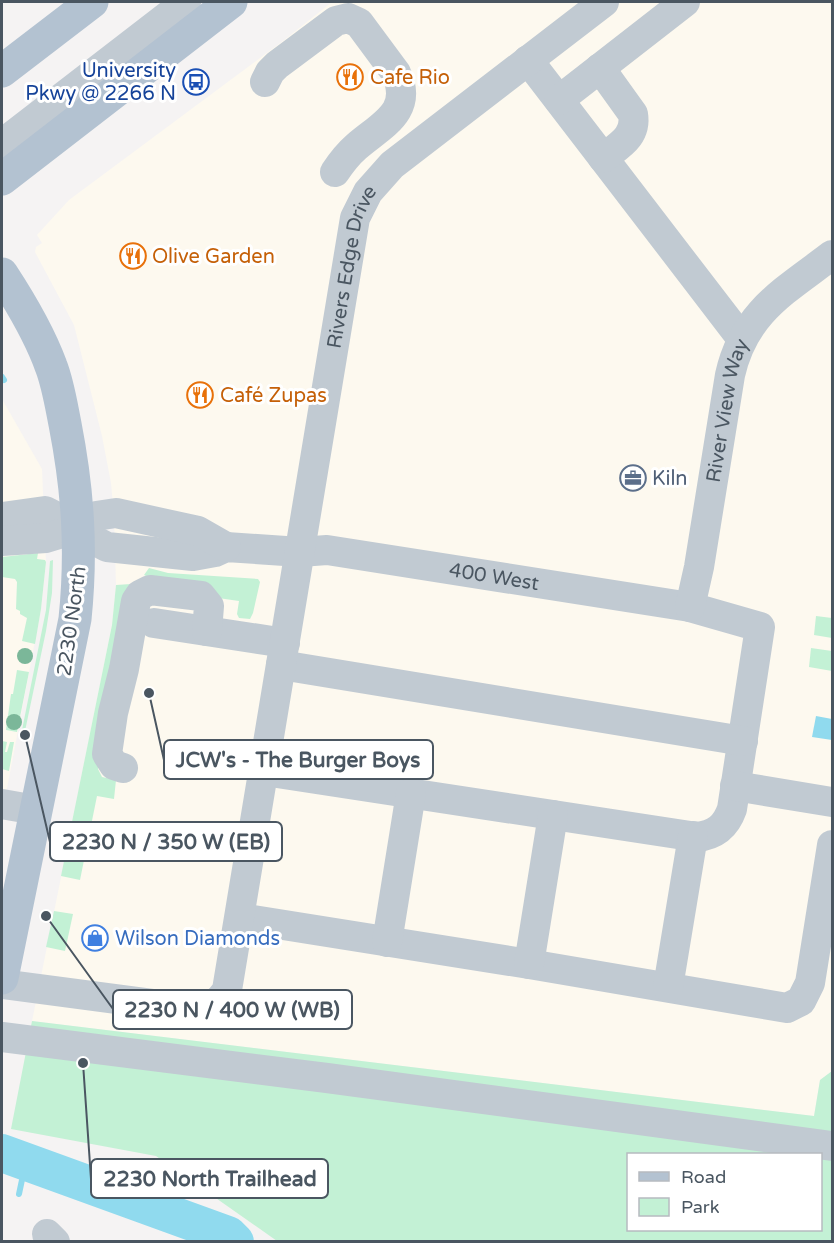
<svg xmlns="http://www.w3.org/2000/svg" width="834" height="1243" viewBox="0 0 834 1243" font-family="'Varela Round',sans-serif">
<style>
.commercial{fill:#fdf9ef}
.green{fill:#c3f1d5;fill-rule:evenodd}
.water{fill:#90daee}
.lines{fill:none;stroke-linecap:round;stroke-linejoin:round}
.stream{stroke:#90daee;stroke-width:6}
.river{stroke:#90daee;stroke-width:38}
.minor{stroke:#c1cad2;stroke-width:30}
.major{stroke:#b3c2d1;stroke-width:33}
.tree{fill:#7bb799}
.labels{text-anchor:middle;stroke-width:6;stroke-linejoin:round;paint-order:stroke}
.transit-label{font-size:20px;fill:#164399;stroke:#fff;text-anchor:end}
.food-label{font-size:20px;fill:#c56008;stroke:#fff;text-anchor:start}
.street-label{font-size:20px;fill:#4a5661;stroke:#fff}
.service-label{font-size:20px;fill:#4e5e75;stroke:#fff;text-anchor:start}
.shop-label{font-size:20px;fill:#366cbe;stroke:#fff;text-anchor:start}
.leader{fill:none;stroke:#4a5661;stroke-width:2}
.callout-dot{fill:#4a5661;stroke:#fff;stroke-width:2}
.callout{fill:#fff;stroke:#4a5661;stroke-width:2}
.callout-label{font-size:21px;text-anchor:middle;font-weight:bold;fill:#4a5661}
</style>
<rect width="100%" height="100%" fill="#f5f3f3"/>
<g class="commercial">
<polygon points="332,2 832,2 832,1071 820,1080 814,1116 32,1021 112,625 116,585 114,517 111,483 102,436 74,325 35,252 36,247 42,243 37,235 69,200 283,41"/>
<polygon points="2,399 42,469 46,562 41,609 2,815"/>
</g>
<g class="green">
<polygon points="38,553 37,559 45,560 46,562 41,609 35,644 22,641 27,618 20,614 20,611 16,609 17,582 15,579 2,577 2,557"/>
<polygon points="53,560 52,593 46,631 25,731 22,730 46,610 50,561"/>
<polygon points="149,568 168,573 258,579 260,582 253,613 250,619 239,618 237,614 239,601 218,598 146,576 144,575"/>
<polygon points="131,584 98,769 102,777 116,780 114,799 97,796 80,880 61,876 112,625 116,585"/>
<polygon points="816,616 832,618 832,638 814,635"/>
<polygon points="811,648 832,651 832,671 809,667"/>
<polygon points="17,670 29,672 17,732 6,730 11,694 13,694"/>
<polygon points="2,741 7,742 5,752 7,752 10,742 14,742 9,771 2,769"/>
<polygon points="54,911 73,914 65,951 46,947"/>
<path d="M32,1021l782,95 6,-36 12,-9v170h-555l-121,-85 -145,-27zM628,1154h192v76h-192z"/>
</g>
<polygon class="water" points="816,716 832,719 832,740 812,737"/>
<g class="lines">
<g class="stream">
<polyline points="2,377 4,380"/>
<polyline points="19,1194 26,1161"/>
</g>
<polyline class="river" points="2,1153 228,1235 235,1242"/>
<g class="minor">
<polyline points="528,60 742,339"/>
<path d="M600,68l33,46c4,23 -15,32 -30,44"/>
<path d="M265,82l5,-10 7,-7 59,-44 12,-3 11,5 37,50c18,39 -15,52 -40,74 -8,7 -15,16 -21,25"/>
<polyline points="559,100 685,2"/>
<polyline points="2,144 186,2"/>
<path id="s1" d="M2,517l43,-6 34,17 9,9 19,10 86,9 22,-4 11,-5 74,5 27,-2 363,57 70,20 -28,182c-6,17 -16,26 -35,28l-433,-66"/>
<polyline points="2,541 46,538 79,528 96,516 116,513 198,531 226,547"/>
<path id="s2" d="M690,607l9,-40 31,-192c14,-63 55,-84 102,-120"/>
<polyline points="154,623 285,643"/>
<polyline points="281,665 743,741"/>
<polyline points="123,768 114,765 107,754 113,713 124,669 136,601 140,595 150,590 201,596 209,606 207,631"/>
<polyline points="735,786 832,802"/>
<polyline points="2,804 36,810"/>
<polyline points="240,918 529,964 787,1008 801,1001 810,983 832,845"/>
<polyline points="387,942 411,793"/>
<polyline points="529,964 553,815"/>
<path id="s3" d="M2,984l190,25c16,1 26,-5 35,-19l128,-772 13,-26 24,-27 212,-163"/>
<polyline points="668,987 693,836"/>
<polyline points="2,1037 327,1078 832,1146"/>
<polyline points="47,1234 55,1242"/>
</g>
<g class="major">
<polyline points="2,71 92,2"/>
<polyline points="2,179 231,2"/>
<path d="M2,274c19,29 37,59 49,92 7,18 10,38 14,58 13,67 17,126 10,195l-73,359"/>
</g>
</g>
<g class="tree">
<circle cx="25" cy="656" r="8"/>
<circle cx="14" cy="722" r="8"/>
</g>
<defs>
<g id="restaurant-ring" transform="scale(1.35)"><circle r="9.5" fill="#fff" stroke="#e8710a" stroke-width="1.5"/><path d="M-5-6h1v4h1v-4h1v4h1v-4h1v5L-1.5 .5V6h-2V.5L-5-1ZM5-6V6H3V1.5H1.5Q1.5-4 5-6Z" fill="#e8710a"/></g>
<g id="bus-ring" transform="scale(1.35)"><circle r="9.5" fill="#fff" stroke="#1a4fb4" stroke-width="1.5"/><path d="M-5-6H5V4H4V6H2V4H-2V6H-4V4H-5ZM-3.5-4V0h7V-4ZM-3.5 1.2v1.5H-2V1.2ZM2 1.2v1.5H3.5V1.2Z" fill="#1a4fb4"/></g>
<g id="office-ring" transform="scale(1.35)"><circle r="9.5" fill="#fff" stroke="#5c6f8a" stroke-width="1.5"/><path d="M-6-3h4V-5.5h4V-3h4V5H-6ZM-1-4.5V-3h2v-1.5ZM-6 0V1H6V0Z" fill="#5c6f8a"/></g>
<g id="shop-ring" transform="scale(1.35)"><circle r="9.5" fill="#fff" stroke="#3f7fe0" stroke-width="1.5"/><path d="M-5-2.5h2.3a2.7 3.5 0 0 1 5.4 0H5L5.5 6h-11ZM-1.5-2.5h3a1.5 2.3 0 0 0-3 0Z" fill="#3f7fe0"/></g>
</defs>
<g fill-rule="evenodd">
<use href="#restaurant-ring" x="350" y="77"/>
<use href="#bus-ring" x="196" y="82"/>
<use href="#restaurant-ring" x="133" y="256"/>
<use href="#restaurant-ring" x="200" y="395"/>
<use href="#office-ring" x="633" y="478"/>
<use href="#shop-ring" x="95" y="938"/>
</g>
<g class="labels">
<g class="transit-label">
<text x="176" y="77">University<tspan x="176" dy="23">Pkwy @ 2266 N</tspan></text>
</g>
<g class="food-label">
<text x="370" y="84">Cafe Rio</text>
<text x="152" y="263">Olive Garden</text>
<text x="220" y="402">Café Zupas</text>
</g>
<g class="street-label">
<text dy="7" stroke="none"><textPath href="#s3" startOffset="968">Rivers Edge Drive</textPath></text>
<text dy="7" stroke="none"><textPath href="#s2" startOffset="200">River View Way</textPath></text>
<text dy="7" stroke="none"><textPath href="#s1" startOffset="507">400 West</textPath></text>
<text transform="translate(71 621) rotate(-82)" y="7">2230 North</text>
</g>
<g class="service-label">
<text x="652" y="485">Kiln</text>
</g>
<g class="shop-label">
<text x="115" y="945">Wilson Diamonds</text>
</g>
</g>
<path class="leader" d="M149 693L164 760M25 735L50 842M46 916L113 1009M83 1063L91 1179"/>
<g class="callout-dot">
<circle cx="149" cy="693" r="6"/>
<circle cx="25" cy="735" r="6"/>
<circle cx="46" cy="916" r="6"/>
<circle cx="83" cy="1063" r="6"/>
</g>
<g class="callout">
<rect x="164" y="740" width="269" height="39" rx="6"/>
<rect x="50" y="822" width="232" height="39" rx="6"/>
<rect x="113" y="990" width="239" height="39" rx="6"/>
<rect x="91" y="1159" width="237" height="39" rx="6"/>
</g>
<g class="callout-label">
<text x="298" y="767">JCW's - The Burger Boys</text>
<text x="166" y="849">2230 N / 350 W (EB)</text>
<text x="232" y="1017">2230 N / 400 W (WB)</text>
<text x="210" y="1186">2230 North Trailhead</text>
</g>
<rect width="834" height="1243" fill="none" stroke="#4a5661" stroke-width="6"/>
<rect x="627" y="1153" width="195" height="78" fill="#ffffff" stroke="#b7bbc0" stroke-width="1.5"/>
<rect x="639" y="1172" width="30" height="9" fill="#b3c2d1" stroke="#b7bbc0" stroke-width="1.5"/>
<text x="681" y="1183" font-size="18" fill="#4a5661">Road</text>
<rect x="639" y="1198" width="30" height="18" fill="#c3f1d5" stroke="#b7bbc0" stroke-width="1.5"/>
<text x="681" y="1213" font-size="18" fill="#4a5661">Park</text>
</svg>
